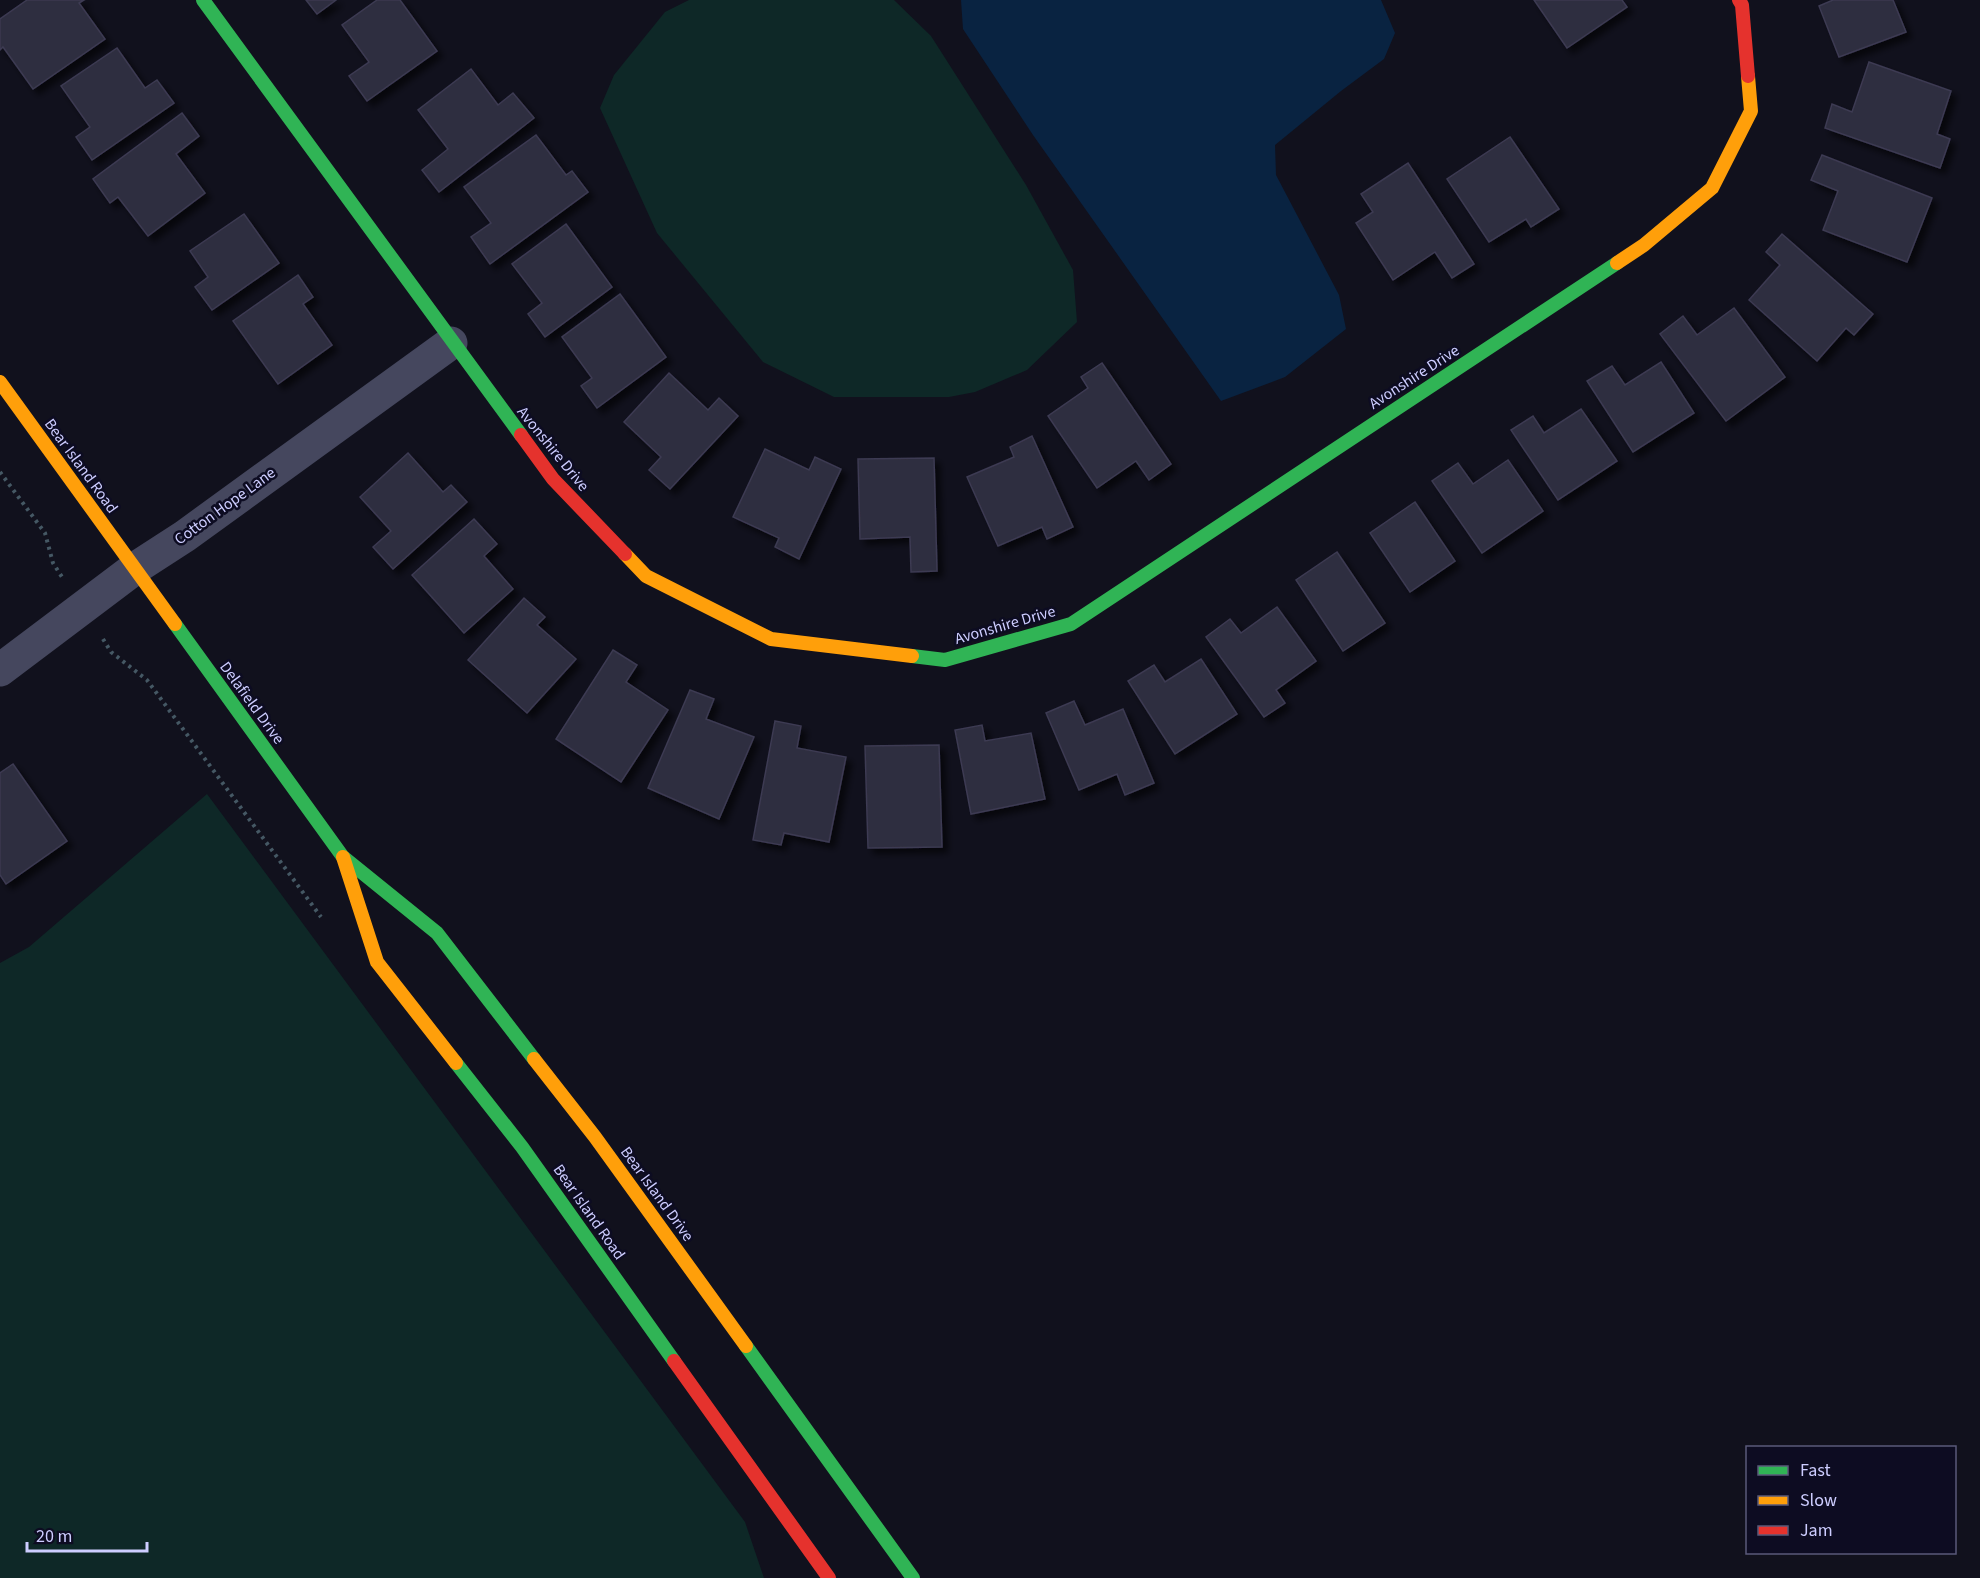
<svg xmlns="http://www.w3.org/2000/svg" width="1980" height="1578" font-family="'Source Sans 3',sans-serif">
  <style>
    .green { fill: #0e2827 }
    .water { fill: #092341 }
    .building { fill: #2f2e3f; stroke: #3c3a52; stroke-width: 1.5; filter: url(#shadow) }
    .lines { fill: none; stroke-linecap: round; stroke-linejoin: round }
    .path { stroke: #455864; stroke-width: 4; stroke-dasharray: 3 4.5; stroke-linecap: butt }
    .street { stroke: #45475e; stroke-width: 33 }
    .fast { stroke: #30b455; stroke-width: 14 }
    .slow { stroke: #ff9f0a; stroke-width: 14 }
    .jam { stroke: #e5322d; stroke-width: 14 }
    .labels { text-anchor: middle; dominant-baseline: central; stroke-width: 5; stroke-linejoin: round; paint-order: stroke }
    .street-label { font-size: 16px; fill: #cdcdff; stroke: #0d0c22 }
  </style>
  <defs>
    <filter id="shadow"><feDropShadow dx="5.5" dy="5.5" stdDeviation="3" flood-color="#0009"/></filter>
  </defs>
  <rect width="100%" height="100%" fill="#11111d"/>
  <g class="green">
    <path d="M689 0H894L931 36 1026 185 1073 270 1077 322 1027 370 975 392 949 397H834L763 362 657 233 600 108 614 75 665 12Z"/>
    <path d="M207 794 745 1522 764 1578H0V963L29 947Z"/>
  </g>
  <path class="water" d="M961 0H1381L1395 33 1384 59 1341 91 1275 145 1276 175 1339 295 1346 329 1285 377 1221 401 1033 135 963 29Z"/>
  <g class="building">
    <path d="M27 0H84L79 3 105 39 33 89 3 47 0 50V19Z"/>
    <path d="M306 0H336L317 14Z"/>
    <path d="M377 0H400L437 51 367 101 349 76 369 62 342 25Z"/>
    <path d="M1534 0H1622L1627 7 1567 48Z"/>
    <path d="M1833 0H1893L1906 32 1839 57 1819 6Z"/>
    <path d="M117 48 145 88 157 80 174 103 92 160 76 137 90 127 61 86Z"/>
    <path d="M1869 62 1951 91 1937 134 1950 139 1940 168 1825 128 1832 104 1852 112Z"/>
    <path d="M471 69 498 105 513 93 534 118 439 192 422 170 448 149 418 110Z"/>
    <path d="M182 113 199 136 176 154 205 193 148 236 118 197 110 203 93 179Z"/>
    <path d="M536 135 566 175 572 171 588 192 490 264 471 237 491 223 464 187Z"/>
    <path d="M1510 137 1559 209 1531 227 1526 219 1489 242 1447 179Z"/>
    <path d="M1822 155 1932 198 1907 262 1823 230 1838 191 1811 180Z"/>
    <path d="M1408 163 1474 264 1452 278 1435 252 1393 280 1356 223 1373 212 1361 194Z"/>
    <path d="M244 214 279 263 212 310 195 287 208 277 190 251Z"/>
    <path d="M566 224 612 287 545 337 528 314 542 303 512 264Z"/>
    <path d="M1782 234 1873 314 1854 335 1846 328 1817 361 1749 300 1780 265 1766 252Z"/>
    <path d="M298 275 313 297 303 304 332 345 278 384 233 321Z"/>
    <path d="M620 294 666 357 597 408 581 386 592 378 562 337Z"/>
    <path d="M1734 308 1785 377 1726 421 1660 334 1683 316 1697 335Z"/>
    <path d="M1661 362 1694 413 1633 452 1587 381 1612 366 1625 385Z"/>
    <path d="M1102 363 1171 464 1149 480 1136 461 1097 488 1048 416 1088 388 1081 377Z"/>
    <path d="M669 373 708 410 719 398 738 416 670 489 649 470 661 457 624 422Z"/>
    <path d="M1581 409 1617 461 1558 500 1511 430 1533 416 1544 433Z"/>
    <path d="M1032 436 1073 527 1047 539 1042 527 998 546 967 477 1014 457 1010 447Z"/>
    <path d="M765 449 809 470 815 457 841 469 799 559 775 547 779 538 733 517Z"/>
    <path d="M408 453 443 492 451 485 467 502 393 569 373 547 391 531 360 497Z"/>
    <path d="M934 458 937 571 911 572 910 537 860 539 858 459Z"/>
    <path d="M1508 460 1543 511 1482 553 1432 481 1458 463 1473 484Z"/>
    <path d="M1415 502 1455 561 1410 592 1370 533Z"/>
    <path d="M474 519 497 544 484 556 513 589 464 633 412 575Z"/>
    <path d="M1337 552 1385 623 1343 651 1296 580Z"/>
    <path d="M524 598 545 617 537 625 576 659 527 713 468 660Z"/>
    <path d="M1277 607 1316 661 1276 690 1285 703 1264 717 1206 637 1230 619 1241 633Z"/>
    <path d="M613 650 637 665 626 682 668 710 621 782 556 739Z"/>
    <path d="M1201 659 1237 714 1175 754 1128 681 1154 665 1165 682Z"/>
    <path d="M690 690 714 699 706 719 754 737 719 819 648 788Z"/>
    <path d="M1074 701 1085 725 1123 709 1154 783 1125 795 1117 774 1079 790 1046 713Z"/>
    <path d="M775 721 801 726 797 748 846 757 829 842 784 833 781 845 753 840Z"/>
    <path d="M982 725 985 741 1031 733 1045 799 971 814 955 730Z"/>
    <path d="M939 745 942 847 868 848 865 746Z"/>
    <path d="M13 764 67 841 6 884 0 875V773Z"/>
  </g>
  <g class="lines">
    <g class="path">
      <path d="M0 472 45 533 53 563 62 577"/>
      <path d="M103 639 111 652 147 680 321 917"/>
    </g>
    <path class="street" d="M0 670 134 569 185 536 451 343"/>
    <g class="fast">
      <path d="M203 0 521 435"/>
      <path d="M175 624 343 857 437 933 534 1059"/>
      <path d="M912 656 945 660 1071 624 1617 263"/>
      <path d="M456 1063 522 1147 674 1361"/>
      <path d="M746 1346 913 1578"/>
    </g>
    <g class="slow">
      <path d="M1617 263 1644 245 1712 188 1751 111 1748 76"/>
      <path d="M0 382 175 624"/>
      <path d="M625 554 646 576 771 639 912 656"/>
      <path d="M343 857 377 962 456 1063"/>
      <path d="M534 1059 595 1137 746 1346"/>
    </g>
    <g class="jam">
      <path d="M1739 0 1742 5 1748 76"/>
      <path d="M521 435 553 479 625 554"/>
      <path d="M674 1361 829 1578"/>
    </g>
  </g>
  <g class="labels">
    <g class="street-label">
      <text transform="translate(1414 377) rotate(-33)">Avonshire Drive</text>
      <text transform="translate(553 449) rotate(51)">Avonshire Drive</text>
      <text transform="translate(81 466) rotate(54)">Bear Island Road</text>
      <text transform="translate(225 506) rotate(-36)">Cotton Hope Lane</text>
      <text transform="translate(1005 625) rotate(-16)">Avonshire Drive</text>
      <text transform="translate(252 703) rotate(54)">Delafield Drive</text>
      <text transform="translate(657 1194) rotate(54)">Bear Island Drive</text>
      <text transform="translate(589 1212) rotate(55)">Bear Island Road</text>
    </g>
  </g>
  <rect x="1746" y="1446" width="210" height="108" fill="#0d0c22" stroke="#5a597a" stroke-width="1.5"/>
  <rect x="1758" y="1466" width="30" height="9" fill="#30b455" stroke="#5a597a" stroke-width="1.5"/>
  <text x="1800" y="1476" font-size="18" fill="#cdcdff">Fast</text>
  <rect x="1758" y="1496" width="30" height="9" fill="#ff9f0a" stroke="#5a597a" stroke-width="1.5"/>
  <text x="1800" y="1506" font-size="18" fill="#cdcdff">Slow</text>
  <rect x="1758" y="1526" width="30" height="9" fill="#e5322d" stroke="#5a597a" stroke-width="1.5"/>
  <text x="1800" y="1536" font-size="18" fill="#cdcdff">Jam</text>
  <path d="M27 1542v9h120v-9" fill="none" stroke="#cdcdff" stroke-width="3"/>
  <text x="36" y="1542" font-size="18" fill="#cdcdff" stroke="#0d0c22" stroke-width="4.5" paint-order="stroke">20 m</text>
</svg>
